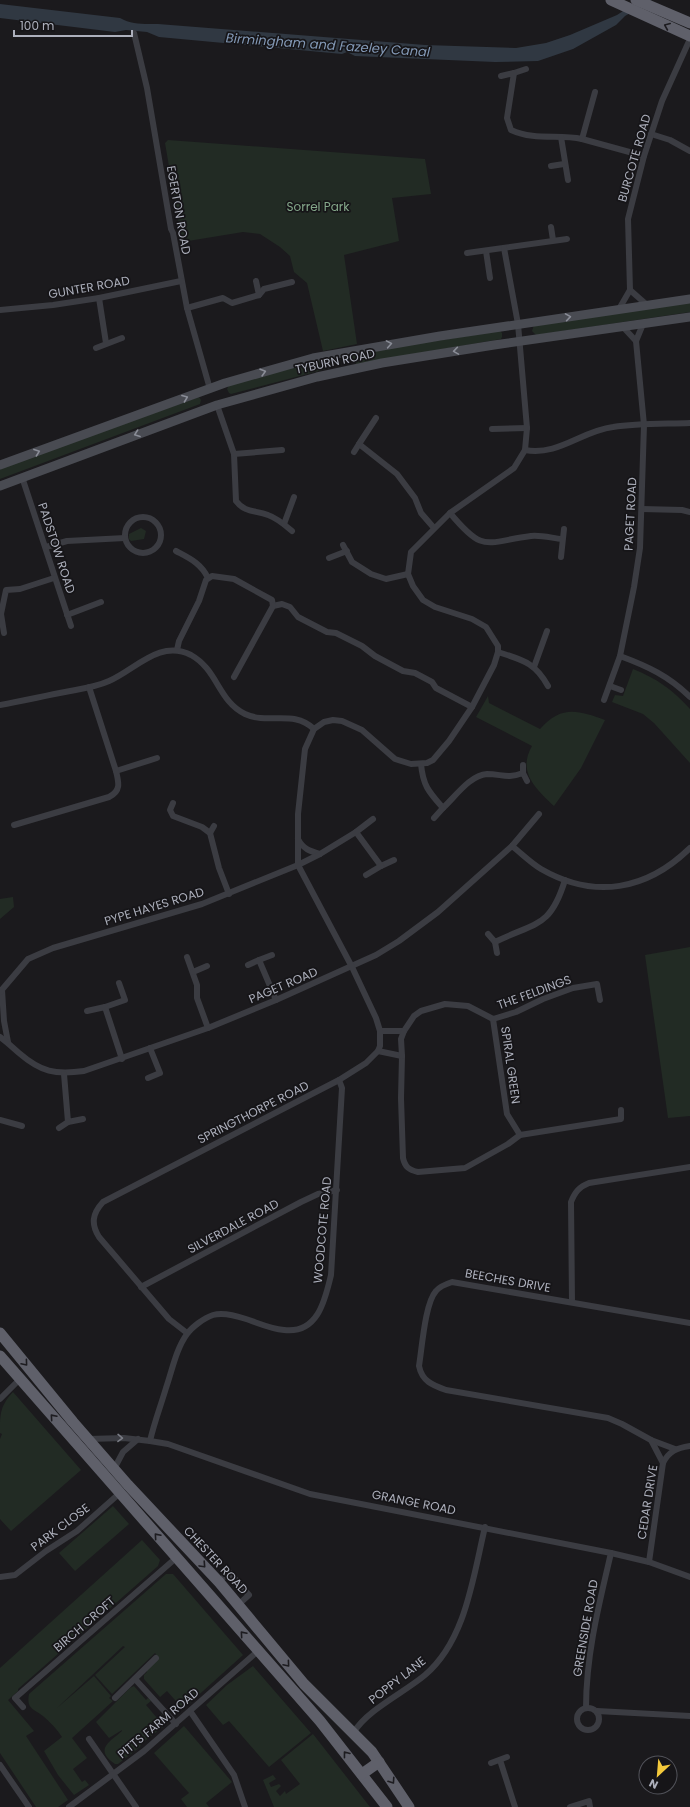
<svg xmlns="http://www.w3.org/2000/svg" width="690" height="1807" font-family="Poppins,sans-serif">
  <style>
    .green { fill: #222b24 }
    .water { fill: #303842 }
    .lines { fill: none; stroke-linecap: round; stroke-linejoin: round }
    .minor { stroke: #3b3c42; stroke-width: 6 }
    .secondary { stroke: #494b52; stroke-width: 9 }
    .trunk { stroke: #5f606a; stroke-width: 11 }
    .oneway { stroke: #1d1c20 }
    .oneway2 { stroke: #8a8d97 }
    .oneway3 { stroke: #7a7c85 }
    .labels { text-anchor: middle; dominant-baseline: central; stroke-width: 3.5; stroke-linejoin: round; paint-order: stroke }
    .street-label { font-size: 12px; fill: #adb0bc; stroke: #161518 }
    .park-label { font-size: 12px; fill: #84a78a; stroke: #161518 }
    .water-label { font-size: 13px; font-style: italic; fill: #849ab7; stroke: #161518 }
  </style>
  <rect width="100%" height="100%" fill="#1b1a1d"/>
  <g class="green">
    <path d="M168 140 425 159 431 194 392 198 399 241 344 255 357 344 323 351 307 283 294 272 290 256 280 247 260 234 243 232 182 242 165 143Z"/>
    <path d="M690 302V312L536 335 532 331 534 325Z"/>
    <path d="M500 331 502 333V337L501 339 356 364 353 359 343 357 344 355Z"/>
    <path d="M331 358 334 367 231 394 229 393 227 389 229 385 241 381Z"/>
    <path d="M199 397 201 400 200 404 0 479V468Z"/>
    <path d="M141 528 146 531 144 539 131 541 129 539V534Z"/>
    <path d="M633 669C656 678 673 690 690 709V763L654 723 643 714 612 702 615 695 623 696Z"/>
    <path d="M488 696 489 703 540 729C561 705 578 710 605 720L581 768 554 806C536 789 517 772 532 746L476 717Z"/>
    <path d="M13 897 14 907 0 919V899Z"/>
    <path d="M690 947V1116L668 1118 645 955Z"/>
    <path d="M13 1392 81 1470 11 1531 0 1519V1439L2 1434 0 1433C0 1414 0 1406 13 1392Z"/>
    <path d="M113 1506 129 1524 75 1571 59 1553Z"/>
    <path d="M142 1540 160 1560 158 1566 18 1689V1691L8 1700 34 1731 26 1736 68 1800 58 1807H36L0 1753V1668Z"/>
    <path d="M166 1574H173L243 1655 183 1709 167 1691 160 1697 144 1679V1675L147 1672 146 1670 159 1658 155 1653 112 1694 95 1675 125 1647 123 1646 57 1708 94 1676 111 1696 109 1698 113 1701 72 1738 87 1758 73 1769 82 1782 85 1780 89 1785 74 1795 58 1775 44 1751 62 1737C57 1729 50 1722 43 1716 34 1709 26 1709 29 1694Z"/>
    <path d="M253 1666 311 1733 269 1767 229 1721 223 1725 206 1705 227 1685Z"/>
    <path d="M134 1686 146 1700 148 1698 151 1701 146 1705 157 1718 162 1714 163 1727 141 1744 140 1747 118 1764H115C93 1749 111 1741 122 1731V1730L109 1738 96 1722 130 1688Z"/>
    <path d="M184 1726 232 1782 206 1803 209 1807H187L181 1799 189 1793 154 1753Z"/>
    <path d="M313 1734 370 1807H274L263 1780 273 1775 276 1779 269 1783 271 1787 279 1784 281 1786 276 1791 280 1796 285 1791 286 1794 300 1784 281 1760Z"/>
  </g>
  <path class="water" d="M640 0H652L625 16 616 25 573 49 538 61 495 62 355 56 347 52 342 54 159 37 147 32 126 30 115 32 0 18V4L120 18C132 25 144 24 158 24L425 45 516 48 546 43 570 35 617 15Z"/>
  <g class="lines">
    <g class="minor">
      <path d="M134 33 147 88 171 229 173 233 187 308 210 389"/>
      <path d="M514 73 526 69"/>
      <path d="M501 76 514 73 507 118 511 130C535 141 558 134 582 139L644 156"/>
      <path d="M651 134 670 140 690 151"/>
      <path d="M561 137 568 180"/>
      <path d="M582 139 595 92"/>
      <path d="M551 166 564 164"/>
      <path d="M551 227 553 240"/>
      <path d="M486 251 490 278"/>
      <path d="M467 253 567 239"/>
      <path d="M630 290 647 305"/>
      <path d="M259 295 264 289 292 282"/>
      <path d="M99 298 106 343"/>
      <path d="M187 308 223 298 232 303 259 295 256 281"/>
      <path d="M619 309 630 290 628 219 644 156 662 101 690 39"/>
      <path d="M0 310 53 305 99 298 181 281"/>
      <path d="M623 327 636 341"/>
      <path d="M96 348 122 338"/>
      <path d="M217 405 234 454 236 501C245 513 255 510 268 515 277 518 285 525 292 531"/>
      <path d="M376 418 359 444 397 474 415 498 421 513 434 528"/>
      <path d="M492 429 527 428"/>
      <path d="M525 450C559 456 581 431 613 427 638 423 665 424 690 423"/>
      <path d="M354 452 359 444"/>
      <path d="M234 454 282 450"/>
      <path d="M22 477 71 626"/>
      <path d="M642 509 682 510 690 512"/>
      <path d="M450 513C484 554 485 542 531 536 541 535 552 538 562 539"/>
      <circle cx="143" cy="535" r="18"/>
      <path d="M284 524 294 497"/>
      <path d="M343 545 352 562 371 574 386 579 408 574"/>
      <path d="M46 547 67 541 125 538"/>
      <path d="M176 551C189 558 201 563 208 578"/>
      <path d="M561 557 564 529"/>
      <path d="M329 558 347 551"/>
      <path d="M273 606 282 604 290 607 298 617 327 632 336 633 362 646 375 656 403 671 415 673 432 682 436 688 472 707"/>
      <path d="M67 615 101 602"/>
      <path d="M4 633 1 614 6 590 20 589 54 578"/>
      <path d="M177 650 179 641 199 601 206 580 212 576 234 579 272 600 273 606"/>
      <path d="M498 652C522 660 535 662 548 686"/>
      <path d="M620 656C647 666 669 676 690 697"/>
      <path d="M534 667 547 631"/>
      <path d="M234 677 273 606"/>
      <path d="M610 686 621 690"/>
      <path d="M604 700 620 656 634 587 640 548 644 425 636 341 643 324"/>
      <path d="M0 705C22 701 44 696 65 692 80 689 96 687 109 681 136 669 160 639 191 655 218 670 218 701 245 714 269 725 293 709 314 729"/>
      <path d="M421 764C423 786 429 792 443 808 455 797 470 775 487 774 502 774 507 779 523 773L527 781"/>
      <path d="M523 765V773"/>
      <path d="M116 771 157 758"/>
      <path d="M173 803 170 810 173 816 202 827 210 833 219 868 229 894"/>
      <path d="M434 818 443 808"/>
      <path d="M14 825 109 797C121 791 119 783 116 771L89 687"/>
      <path d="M356 832 381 866 394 860"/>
      <path d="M210 833 214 826"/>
      <path d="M298 839C303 849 310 851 320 854"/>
      <path d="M512 846C522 854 531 863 541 869 595 900 647 890 690 848"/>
      <path d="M366 875 381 866"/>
      <path d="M488 934 495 942C535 922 550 929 565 880"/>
      <path d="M495 942 497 953"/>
      <path d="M187 957 197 985V998L208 1028"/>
      <path d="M259 960 272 955"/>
      <path d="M248 965 259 960 276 1000"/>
      <path d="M193 972 207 966"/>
      <path d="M2 990 4 1021 8 1042"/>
      <path d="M0 992 28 959 53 948 202 904 298 865 320 854 356 832 373 819"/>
      <path d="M105 1007 125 1000 119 983"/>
      <path d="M87 1011 105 1007 122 1059"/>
      <path d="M493 1019 507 1114 520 1135"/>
      <path d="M380 1031H404L414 1016 421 1011 445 1004 468 1006 493 1019 516 1012 543 999 573 988 597 984 600 1000"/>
      <path d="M0 1037C7 1042 12 1047 19 1053 41 1072 55 1075 84 1071L208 1028 276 1000 376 955 399 941 438 912 512 846 539 814"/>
      <path d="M378 1051 402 1056 401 1098 403 1158C405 1167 409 1170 418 1172L465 1168 508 1144 520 1135 621 1119V1110"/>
      <path d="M402 1056 401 1039 404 1031"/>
      <path d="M64 1074 68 1122 83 1119"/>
      <path d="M148 1078 160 1073 150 1048"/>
      <path d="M0 1120 22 1126"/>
      <path d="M59 1128 68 1122"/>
      <path d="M141 1287 301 1202 318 1194 337 1190"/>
      <path d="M572 1302 571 1202C575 1192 579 1187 589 1183L690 1167"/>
      <path d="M187 1333 169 1319 99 1237C91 1224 92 1214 103 1202L339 1080 366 1063 378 1051 380 1046V1031L376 1018 352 967 298 865V814L305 749 314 729 324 722 333 720 342 721 362 730 395 759 411 764 427 763 433 760 449 741 472 707 494 665 498 652V646L486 627 472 619 435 607 423 600 413 586 408 574 411 552 450 513 514 468 525 450 527 428 518 324 504 248"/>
      <path d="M0 1399 20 1379"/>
      <path d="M88 1439 124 1438 150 1441 168 1444 310 1494 611 1553 649 1562 690 1577"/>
      <path d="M651 1440 675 1449"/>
      <path d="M150 1441C154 1423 161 1405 166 1388 172 1371 176 1349 187 1334 192 1327 204 1318 213 1315 223 1312 237 1316 246 1319 258 1323 271 1329 284 1330 318 1334 325 1300 331 1275L342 1088 339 1080"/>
      <path d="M663 1463 651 1440 622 1424 608 1418 446 1390C432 1385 422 1381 419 1366 422 1348 425 1303 436 1291 440 1286 446 1284 452 1282L690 1323"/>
      <path d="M114 1469 123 1452 138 1439"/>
      <path d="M649 1562 663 1463C669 1451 677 1448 690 1446"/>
      <path d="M0 1577 15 1575 46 1551 77 1531 121 1492"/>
      <path d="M219 1582 229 1572 249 1595 239 1604"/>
      <path d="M135 1679 176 1724"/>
      <path d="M115 1698 156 1658"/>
      <path d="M23 1707 15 1698 176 1558"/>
      <circle cx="588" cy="1719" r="11"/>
      <path d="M586 1708C586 1655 599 1604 611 1553"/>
      <path d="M190 1711 234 1775 245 1807"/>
      <path d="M597 1711 690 1716"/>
      <path d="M354 1732C367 1710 405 1692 425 1675 466 1640 473 1577 485 1527"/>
      <path d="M89 1739 136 1807"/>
      <path d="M500 1760 515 1807"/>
      <path d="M491 1763 507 1757"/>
      <path d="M0 1765 29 1807"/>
      <path d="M69 1807 144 1751 258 1651"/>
      <path d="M570 1807 589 1801 590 1807"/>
    </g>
    <g class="secondary">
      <path d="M0 465 225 383 313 358 440 336 690 299"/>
      <path d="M0 486 217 405 317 377 382 363 494 345 690 317"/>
    </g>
    <g class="trunk">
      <path d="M611 0 690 36"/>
      <path d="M636 0 690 23"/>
      <path d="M0 1333 73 1422 128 1485 219 1582 304 1684 372 1752 409 1807"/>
      <path d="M0 1356 320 1721 387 1807"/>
      <path d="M362 1774 379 1762"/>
    </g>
  </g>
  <defs><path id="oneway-chevron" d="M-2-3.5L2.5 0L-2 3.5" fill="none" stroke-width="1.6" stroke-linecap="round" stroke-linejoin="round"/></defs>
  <g class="oneway">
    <use href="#oneway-chevron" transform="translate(667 26) rotate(-157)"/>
    <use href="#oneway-chevron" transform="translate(25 1363) rotate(50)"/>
    <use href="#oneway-chevron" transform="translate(53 1417) rotate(-131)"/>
    <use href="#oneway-chevron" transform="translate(157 1536) rotate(-131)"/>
    <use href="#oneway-chevron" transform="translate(203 1565) rotate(47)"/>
    <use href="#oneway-chevron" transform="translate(243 1634) rotate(-131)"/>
    <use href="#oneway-chevron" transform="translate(287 1664) rotate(50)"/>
    <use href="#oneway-chevron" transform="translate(346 1754) rotate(-128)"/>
    <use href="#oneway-chevron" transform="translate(392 1781) rotate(56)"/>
  </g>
  <g class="oneway2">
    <use href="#oneway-chevron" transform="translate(568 317) rotate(-9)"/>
    <use href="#oneway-chevron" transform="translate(389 344) rotate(-10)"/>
    <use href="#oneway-chevron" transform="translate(456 351) rotate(171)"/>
    <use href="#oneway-chevron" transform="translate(263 372) rotate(-16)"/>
    <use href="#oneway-chevron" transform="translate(185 398) rotate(-21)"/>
    <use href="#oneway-chevron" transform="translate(137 434) rotate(160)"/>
    <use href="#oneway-chevron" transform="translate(37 452) rotate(-20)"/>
  </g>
  <use class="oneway3" href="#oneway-chevron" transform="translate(120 1438) rotate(1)"/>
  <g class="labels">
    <g class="street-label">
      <text transform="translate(634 158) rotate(-74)">BURCOTE ROAD</text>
      <text transform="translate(179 210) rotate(80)">EGERTON ROAD</text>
      <text transform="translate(89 287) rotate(-10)">GUNTER ROAD</text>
      <text transform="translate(335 361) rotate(-12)">TYBURN ROAD</text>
      <text transform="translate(630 514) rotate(-87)">PAGET ROAD</text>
      <text transform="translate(57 548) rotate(72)">PADSTOW ROAD</text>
      <text transform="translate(154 906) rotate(-17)">PYPE HAYES ROAD</text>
      <text transform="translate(283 985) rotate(-23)">PAGET ROAD</text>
      <text transform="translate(534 992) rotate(-20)">THE FELDINGS</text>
      <text transform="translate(511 1065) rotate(82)">SPIRAL GREEN</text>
      <text transform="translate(253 1112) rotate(-27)">SPRINGTHORPE ROAD</text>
      <text transform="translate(233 1226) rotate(-28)">SILVERDALE ROAD</text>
      <text transform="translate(322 1230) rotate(-85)">WOODCOTE ROAD</text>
      <text transform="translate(508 1280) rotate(10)">BEECHES DRIVE</text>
      <text transform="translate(414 1502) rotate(11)">GRANGE ROAD</text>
      <text transform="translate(647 1502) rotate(-81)">CEDAR DRIVE</text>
      <text transform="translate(60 1527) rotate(-37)">PARK CLOSE</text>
      <text transform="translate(216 1560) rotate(47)">CHESTER ROAD</text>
      <text transform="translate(84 1624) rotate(-41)">BIRCH CROFT</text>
      <text transform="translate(585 1628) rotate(-80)">GREENSIDE ROAD</text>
      <text transform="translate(397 1680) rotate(-38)">POPPY LANE</text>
      <text transform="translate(158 1723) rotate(-40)">PITTS FARM ROAD</text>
    </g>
    <g class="park-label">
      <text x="318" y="206">Sorrel Park</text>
    </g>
    <g class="water-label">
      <text transform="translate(328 45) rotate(4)">Birmingham and Fazeley Canal</text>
    </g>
  </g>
  <g transform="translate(658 1775) rotate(206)"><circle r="19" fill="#161518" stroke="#52535a"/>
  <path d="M0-3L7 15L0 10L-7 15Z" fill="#f4c93b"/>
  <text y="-6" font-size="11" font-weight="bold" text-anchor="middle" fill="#adb0bc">N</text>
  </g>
  <path d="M14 30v6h118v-6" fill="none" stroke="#adb0bc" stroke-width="2"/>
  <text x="20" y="30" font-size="12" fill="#adb0bc" stroke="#161518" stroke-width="3" paint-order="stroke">100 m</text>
</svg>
